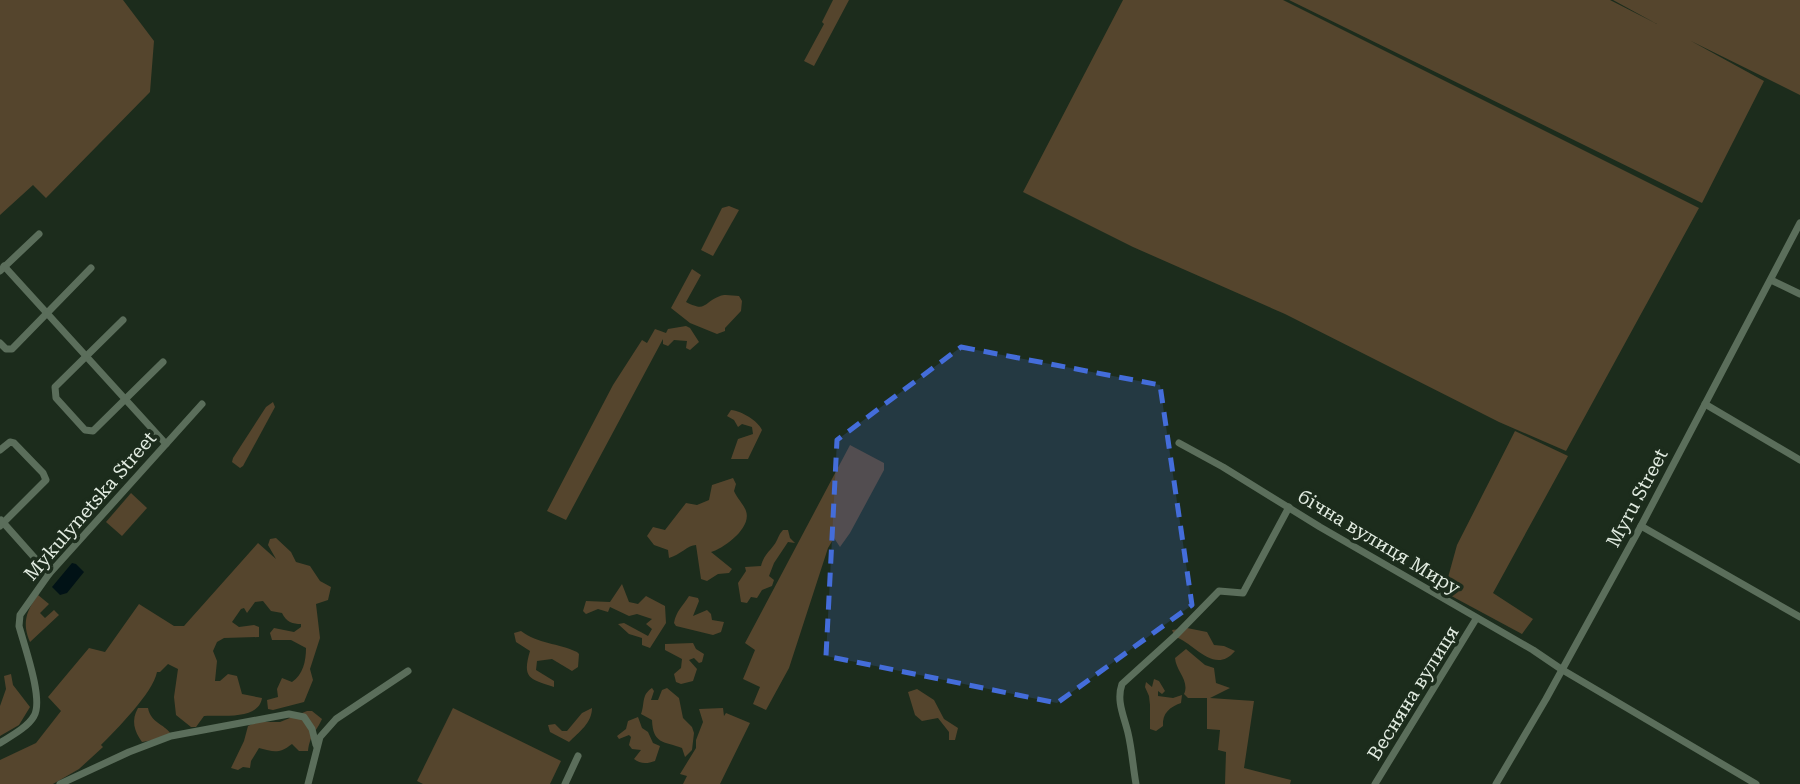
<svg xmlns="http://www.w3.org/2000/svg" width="1800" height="784" font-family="'Roboto Serif',serif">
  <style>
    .green { fill: #55452d }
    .water { fill: #011216 }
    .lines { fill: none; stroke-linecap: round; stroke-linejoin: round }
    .minor { stroke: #5b6e5b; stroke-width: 7 }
    .marked { fill: #446dda; fill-opacity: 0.2; stroke: #446dda; stroke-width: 5; stroke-dasharray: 14 9; stroke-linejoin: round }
    .labels { text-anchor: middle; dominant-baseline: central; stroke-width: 7; stroke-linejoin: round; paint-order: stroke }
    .street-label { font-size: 19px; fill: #e1ebe0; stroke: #1c2c1c }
  </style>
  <rect width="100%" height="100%" fill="#1c2c1c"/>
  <g class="green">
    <path d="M0 0H123L154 41 150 92 46 198 33 185 0 215Z"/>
    <path d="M833 0H849L814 66 804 61 824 24 822 22Z"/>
    <path d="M1123 0H1283L1699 208 1566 451 1499 422 1285 314 1133 247 1023 192Z"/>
    <path d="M1289 0H1610L1657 24 1613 0H1800V95L1691 41 1764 81 1702 203Z"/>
    <path d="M729 206 739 210 713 256 701 250 722 208Z"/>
    <path d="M692 269 701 275 686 302C707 313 703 302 720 296 725 294 733 296 739 296L742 301 741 311 725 328V331L717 334 690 323 671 308Z"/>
    <path d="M686 326 690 328 699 342 690 350 686 348 687 341 674 340 668 346 663 344V339L566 520 547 511 613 385 642 340 647 343 655 329 666 333 668 329Z"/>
    <path d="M273 402 275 407 243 466 240 468 232 462 233 458 266 407Z"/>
    <path d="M731 410C742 411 758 421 762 430L748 459H731L738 439 753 434 752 427 742 424 738 427 734 420 727 416Z"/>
    <path d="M1515 431 1568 456 1493 593 1533 619 1522 634 1444 592 1457 545Z"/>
    <path d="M850 445 884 463V470L850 533 840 547 834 538 828 548 789 668 766 710 753 704 760 687 743 679 755 650 745 643Z"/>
    <path d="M733 478 736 484 734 491C737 498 744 505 746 511 752 528 724 548 711 552L732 569 729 573 718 574 707 581 701 579 696 545C688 545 680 555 669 558L668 550 654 545 647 536 653 527 665 530 686 503 697 505 709 500 712 485Z"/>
    <path d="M131 493 147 508 122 536 106 522Z"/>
    <path d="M783 530H788L790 538 795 543 788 542 774 563 769 576 774 580 772 586 762 590 757 598 751 597 747 603 741 602 738 583 746 571 745 567 761 566C764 555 768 553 774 545 778 540 778 535 783 530Z"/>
    <path d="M276 538 291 552 296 562 310 566 320 581 331 587 328 600 316 604 320 638 310 669 313 680 304 702 273 710 268 709 267 700 278 697 277 689 282 678 292 682C303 675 306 661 306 648L291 640H272L270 633 274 628 294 632 301 627V624C293 624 286 622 282 613L271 611 263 601 255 602 247 613 244 608 241 609 232 622 239 627 254 625 259 627V637L224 638 217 642 213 651 217 661 215 681H220L228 674 237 676 242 694 262 698C259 720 222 715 204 716L196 727H191L176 715 174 697 178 669 168 664 160 672H157C153 693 116 730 101 745L103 747 79 769 53 784H0V760L36 743 61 711 48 697 89 648 105 652 139 604 174 626H184L258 543 276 559 268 545 270 539Z"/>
    <path d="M622 584 629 602 638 604 646 596 665 606 666 623 650 648 642 645V638L629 634 618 624 624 623 648 636 652 629 646 624 652 619 637 614 629 616 610 607 608 612 598 609 586 614 583 611 586 601 610 602Z"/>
    <path d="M38 595 49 604 40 613 45 618 54 610 59 615 30 642C22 623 26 611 38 595Z"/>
    <path d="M689 596 698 598 699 601 693 616 707 610 711 614 712 620 724 622 721 632 713 635 676 626 674 623C676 611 683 606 689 596Z"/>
    <path d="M1187 628 1207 632 1214 645 1224 646 1235 651C1214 676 1194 642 1175 637L1172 630Z"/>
    <path d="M521 631C538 644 558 643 577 652L579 654 578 667 572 671 552 659 537 661 536 670 554 681V687C529 679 522 678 530 651L516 642 514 633Z"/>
    <path d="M693 643 696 649 704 654 702 662 699 663 694 658 689 660 697 669 693 681 681 684 676 682 674 674 681 668 682 659 665 650V644Z"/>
    <path d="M1186 649 1205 665 1214 668 1216 683 1230 688 1210 698 1254 701 1244 768 1291 780 1290 784H1225L1226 752 1218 750 1220 730 1207 729V698H1188L1184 694C1190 681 1176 671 1175 658Z"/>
    <path d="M11 674 13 685 30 707 19 725 0 736V706L6 689 4 676Z"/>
    <path d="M1154 679 1159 681 1165 691 1162 694 1158 691V696L1173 698 1182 695 1181 703C1170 707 1162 713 1163 726L1156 731 1150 729V705L1149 696 1145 687 1146 682 1152 687Z"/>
    <path d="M652 688 654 691 651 700H658L662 690 667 688 679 698 683 718 692 727 694 733 692 750 685 757 682 748C663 741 653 744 652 720L641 714C645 704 641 695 652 688Z"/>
    <path d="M917 689 934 700 944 719 958 728 955 740H949V732L938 718 922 721 915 715 908 692Z"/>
    <path d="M138 708H148C151 723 163 723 171 734L159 739 142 742C134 731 131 720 138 708Z"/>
    <path d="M453 708 561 761 550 784H423L417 781Z"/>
    <path d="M592 708C592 723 579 732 569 742L550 732 548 725 555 724 562 731H567L582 713Z"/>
    <path d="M723 708 724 716 726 713 750 723 720 784H683L687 776 680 774 696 748V740L703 722 699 709Z"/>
    <path d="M307 711H312L322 719C316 732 310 735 308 751H299L292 744C279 754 274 752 259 748L251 761 250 768 243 767 238 770 231 768 244 741 248 726 256 722H280Z"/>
    <path d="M638 717 642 728 648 732 653 743 660 746 655 761C647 764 640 764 634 759L641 750 632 749 629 745 631 737 629 735 619 739 617 736 626 729 628 721Z"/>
  </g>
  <path class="water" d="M72 563 76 564 84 572 67 593 60 595 52 587Z"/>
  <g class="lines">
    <g class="minor">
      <path d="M4 266 166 444"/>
      <path d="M0 271 39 234"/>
      <path d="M1771 280 1800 294"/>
      <path d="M123 320 55 387 56 398 85 430 93 431 163 362"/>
      <path d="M0 343 6 349H12L91 268"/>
      <path d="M1705 404 1800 460"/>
      <path d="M1179 443 1223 467 1320 527 1533 650 1561 669 1756 784"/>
      <path d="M0 450 10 442 14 443 43 473 46 480 0 526"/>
      <path d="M1 520 49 574"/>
      <path d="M1641 526 1800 617"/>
      <path d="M0 743C11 736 28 727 34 716 44 700 24 645 19 626L20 615 49 574 202 404"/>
      <path d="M60 784 129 752 171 736 289 714 304 717 312 729 316 745"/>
      <path d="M308 784 320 737 336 719 408 671"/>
      <path d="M565 784 578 756"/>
      <path d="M1136 784C1133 767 1132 750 1128 733 1124 716 1116 701 1122 684L1176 635 1219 591 1243 593 1289 507"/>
      <path d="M1375 784 1476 619"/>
      <path d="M1496 784 1546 699 1641 526 1800 223"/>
    </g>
  </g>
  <path class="marked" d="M961 347 1160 385 1192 605 1057 703 826 656 837 440Z"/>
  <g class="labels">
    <g class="street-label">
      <text transform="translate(1637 498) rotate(-62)">Myru Street</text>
      <text transform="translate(90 506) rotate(-49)">Mykulynetska Street</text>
      <text transform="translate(1379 542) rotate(31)">бічна вулиця Миру</text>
      <text transform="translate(1413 693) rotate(-58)">Весняна вулиця</text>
    </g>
  </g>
</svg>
